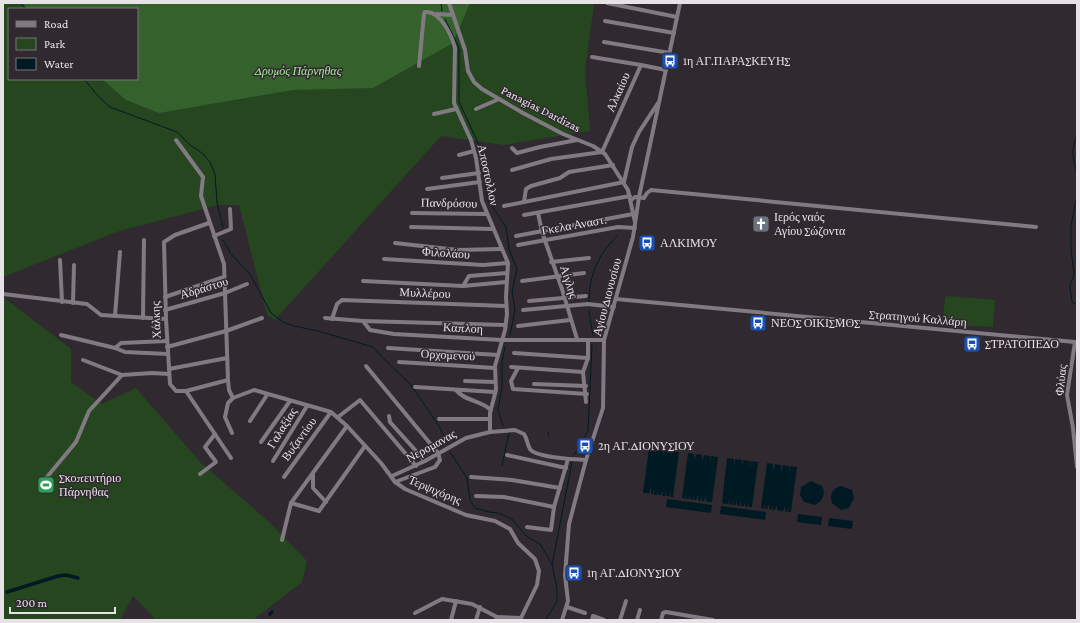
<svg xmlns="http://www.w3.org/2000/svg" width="1080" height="623" font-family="'Crimson Pro',serif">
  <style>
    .green { fill: #25461f; fill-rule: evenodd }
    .forest { fill: #35622c }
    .water { fill: #001a23 }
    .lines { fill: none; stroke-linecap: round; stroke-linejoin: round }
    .stream { stroke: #001a23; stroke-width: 1 }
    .canal { stroke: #001a23; stroke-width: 3.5 }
    .minor { stroke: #827a82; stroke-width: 4 }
    .labels { text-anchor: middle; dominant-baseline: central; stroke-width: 3; stroke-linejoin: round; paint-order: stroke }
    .poi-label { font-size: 12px; fill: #e7e2e6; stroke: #302a30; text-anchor: start }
    .park-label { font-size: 12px; font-style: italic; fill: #a7e99a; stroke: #302a30 }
    .street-label { font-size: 12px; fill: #e7e2e6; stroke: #302a30 }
  </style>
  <rect width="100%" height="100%" fill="#302a30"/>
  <g class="green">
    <path d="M3 3H594L585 71 590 131 504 145 441 136 275 320 267 315 239 205H218L119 231 3 277ZM9 9H137V79H9Z"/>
    <path d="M945 296 995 300 993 327 943 324Z"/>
    <path d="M3 297 71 349V382L102 404 136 388 201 463 268 521 307 561 302 582 253 620 155 619 133 596 120 620H3Z"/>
  </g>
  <path class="forest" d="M21 3H470L453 43 373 88 293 90 159 113 126 100 102 79H137V9H27Z"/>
  <g class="water">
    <path d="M649 448H655V455L656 449 663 450V456L664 450 671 451V457L672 451 679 452 673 497H670L671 491 669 496H666V490L665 496H662L663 490 661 495H658V489L657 495H654V489L653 494H651V488L649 494 646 493 647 488 646 493H643Z"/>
    <path d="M688 453 694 454V460L696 454 702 455V461L704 455 710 456V462L711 456 718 457 712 502H709L710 496 709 502 706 501V496L704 501H702V495L701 501 698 500V495L696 500H694V494L693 500 690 499V494L689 499H686V493L685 499 682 498Z"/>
    <path d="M727 458 734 459V466L735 459 742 460V467L743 460 750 461V468L751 461 758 462 752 507H749V501L748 507 745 506V501L744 506H741V500L740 506 737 505V500L736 505H733L734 499 732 505 729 504 730 499 728 504H725L726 498 725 504 722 503Z"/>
    <path d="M767 463 773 464V471L775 464 781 465V472L783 465 789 466V473L790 466 797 467 791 512H788L789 507 787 512 785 511V506L783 511H780L781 506 780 511 777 510V505L775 510H773V505L772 510 769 509V504L767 509H765V503L764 509 761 508Z"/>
    <path d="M811 481 822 486C826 494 823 501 815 505L804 502 800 495 801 487Z"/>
    <path d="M841 486 852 490 854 498 849 508 841 510 832 503C829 495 832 488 841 486Z"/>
    <path d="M667 499 712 505 711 513 666 507Z"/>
    <path d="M721 506 766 512 765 520 720 514Z"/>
    <path d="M798 514 822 517 821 525 797 522Z"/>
    <path d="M829 518 853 521 852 529 828 526Z"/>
  </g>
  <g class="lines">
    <g class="stream">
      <path d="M21 3 26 9"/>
      <path d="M441 3 442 11"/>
      <path d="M445 19 459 48V102L479 145 488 200 506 227 509 249 517 269 512 291 515 310 510 335"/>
      <path d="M84 79 98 96 110 107 177 132 190 145 202 153 210 162 215 174 217 203 223 227"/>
      <path d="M1077 135C1071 149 1072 158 1077 172"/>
      <path d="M1077 195 1071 226V249L1074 275 1070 285 1072 302 1077 305"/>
      <path d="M223 240 231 254 250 274 271 313 283 322 294 326 318 331 373 347 384 359 411 385 439 426 447 442"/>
      <path d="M589 302C589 275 598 255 617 236"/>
      <path d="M589 311 593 336"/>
      <path d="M503 426 498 410 502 387V362L505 347"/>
      <path d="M548 432 549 436"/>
      <path d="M450 452 467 478 470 500 475 508 489 512 498 513 512 519 526 536 540 544 552 564"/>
      <path d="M574 455 588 431 592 344"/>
      <path d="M502 466 509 433"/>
      <path d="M545 620 557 602V588L552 565 572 462"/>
    </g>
    <g class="canal">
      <path d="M7 592 58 576 66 575 78 578"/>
      <path d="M270 614 272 612"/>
    </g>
    <g class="minor">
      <path d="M449 3 465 50 468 71 474 82 482 89 523 113 563 134 593 146 605 154 628 190 635 222"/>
      <path d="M607 3 677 17"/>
      <path d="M436 14 453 15"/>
      <path d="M605 21 674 33"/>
      <path d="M604 42 670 53"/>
      <path d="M592 57 641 65"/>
      <path d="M419 66 424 14 425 12C440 10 452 36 455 48L454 103 471 140 476 158 482 201 508 263 506 297 507 314 505 330 495 366 496 390 490 413V432"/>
      <path d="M476 109 499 99"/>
      <path d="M434 114 456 109"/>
      <path d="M176 140 203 177 201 196 224 264 228 380 229 390 233 398"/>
      <path d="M512 148 517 153 540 147 577 140"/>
      <path d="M459 155 474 151"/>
      <path d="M512 170 551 159 602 152 641 65 666 70"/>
      <path d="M442 178 479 173"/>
      <path d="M427 189 480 182"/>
      <path d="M631 200 635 197 644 198 647 193 651 190 1036 227"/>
      <path d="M524 202 526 189 531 186 560 178 569 172 613 165"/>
      <path d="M504 206 624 182 632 147 639 132 658 103"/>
      <path d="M412 213 486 214"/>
      <path d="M538 213 542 232 562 289 577 339"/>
      <path d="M524 215 630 196"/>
      <path d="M209 223 175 235 164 242 166 319 170 384 176 391H186L228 380"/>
      <path d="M411 227 492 229"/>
      <path d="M214 236 231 229 230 209"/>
      <path d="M516 236 633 214"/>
      <path d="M395 243 458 250 501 249"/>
      <path d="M518 245 618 227 635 228"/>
      <path d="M384 259 483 265 508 263"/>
      <path d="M60 260 62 302"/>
      <path d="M551 262 589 258"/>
      <path d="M363 281 463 286 506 282"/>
      <path d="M522 281 584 273"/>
      <path d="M463 286 469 276 507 273"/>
      <path d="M3 294 87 304 101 315 166 319"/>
      <path d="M165 297 224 277"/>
      <path d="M616 299 1075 342 1067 395 1073 428 1077 467"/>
      <path d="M529 301 586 296"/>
      <path d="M73 303 74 265"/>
      <path d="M165 310 225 293 247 284"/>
      <path d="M523 310 588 304 614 307"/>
      <path d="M115 316 120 252"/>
      <path d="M143 318 144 240"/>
      <path d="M325 318 363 321 370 330 394 334 502 340H604"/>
      <path d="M332 319 337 304 342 300 506 306"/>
      <path d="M363 321 505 325"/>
      <path d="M518 326 570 320"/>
      <path d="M61 335 115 348 125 352 168 354"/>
      <path d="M167 347 226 331 262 318"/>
      <path d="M115 348 121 343 167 341"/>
      <path d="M388 348 498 355"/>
      <path d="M514 353 588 358V340"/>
      <path d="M83 360 122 375 152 373 169 374"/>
      <path d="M399 362 495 368"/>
      <path d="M366 366 438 453 440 460 435 467 395 482"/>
      <path d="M511 367 583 372"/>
      <path d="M518 368 511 381 513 389 587 394"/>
      <path d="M169 369 227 358"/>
      <path d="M465 381 495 382"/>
      <path d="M534 384 586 386"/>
      <path d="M415 387 495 392"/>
      <path d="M456 390C464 401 481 400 491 410"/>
      <path d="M186 391 231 458"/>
      <path d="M586 402 583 372 588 358"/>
      <path d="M389 416 390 422 425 461"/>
      <path d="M338 417 360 400 416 466"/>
      <path d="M439 419H489"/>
      <path d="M250 421 267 395"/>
      <path d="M232 433 225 417 228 403 233 398 254 390 331 412 347 426 381 463 395 482 405 489 466 515 495 521 510 529 518 543 535 559 539 571 537 585 520 620"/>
      <path d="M261 442 290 401"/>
      <path d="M507 455 566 468"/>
      <path d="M273 461 307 406"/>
      <path d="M200 474 216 462 205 447 215 434"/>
      <path d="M313 474V488L326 502"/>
      <path d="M392 476 425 461 466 438 490 432 515 430 524 434C527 438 527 444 530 449 536 458 574 459 586 460"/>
      <path d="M284 477 331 412"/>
      <path d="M471 477 512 480 560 488"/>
      <path d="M42 483 76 442 89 411 122 375"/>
      <path d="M476 496 504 497 554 507"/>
      <path d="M291 503 319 511 365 446"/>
      <path d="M527 527 551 530 554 507 568 459"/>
      <path d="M282 540 291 503 347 426"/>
      <path d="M567 607 585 613"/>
      <path d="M415 613 442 599 472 604 497 617 496 620"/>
      <path d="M497 617 521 618"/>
      <path d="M451 620 456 601"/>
      <path d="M476 620 480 607"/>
      <path d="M562 620 568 601 565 575 569 524 586 460 603 408 604 340 633 237 639 197 680 3"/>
      <path d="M592 620 593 616 604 620"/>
      <path d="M620 620 626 601"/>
      <path d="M637 620 640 610"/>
      <path d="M661 620 663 613 666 612 713 620"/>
    </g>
  </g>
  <defs>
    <g id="bus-square" transform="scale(0.9)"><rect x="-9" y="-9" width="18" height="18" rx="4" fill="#1a4fb4" stroke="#302a30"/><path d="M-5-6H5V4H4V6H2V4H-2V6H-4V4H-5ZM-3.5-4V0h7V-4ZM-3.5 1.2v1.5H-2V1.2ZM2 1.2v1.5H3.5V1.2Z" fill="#fff"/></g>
    <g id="church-square" transform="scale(0.9)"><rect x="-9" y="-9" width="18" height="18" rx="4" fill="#6b7280" stroke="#302a30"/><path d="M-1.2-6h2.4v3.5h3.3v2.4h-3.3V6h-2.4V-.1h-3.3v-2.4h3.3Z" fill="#fff"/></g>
    <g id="stadium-square" transform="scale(0.9)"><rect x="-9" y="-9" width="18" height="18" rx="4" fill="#2e9e5b" stroke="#302a30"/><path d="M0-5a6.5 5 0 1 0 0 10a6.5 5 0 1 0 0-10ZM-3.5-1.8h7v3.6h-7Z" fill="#fff"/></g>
  </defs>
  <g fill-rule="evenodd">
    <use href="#bus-square" x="670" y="61"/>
    <use href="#church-square" x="761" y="224"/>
    <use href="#bus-square" x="647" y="243"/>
    <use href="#bus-square" x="758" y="323"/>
    <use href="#bus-square" x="972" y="344"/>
    <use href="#bus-square" x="585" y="446"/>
    <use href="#stadium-square" x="46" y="485"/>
    <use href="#bus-square" x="574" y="573"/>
  </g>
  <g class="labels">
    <g class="poi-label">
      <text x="683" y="61">1η ΑΓ.ΠΑΡΑΣΚΕΥΗΣ</text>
      <text x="774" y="217">Ιερός ναός<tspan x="774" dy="14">Αγίου Σώζοντα</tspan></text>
      <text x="660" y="243">ΑΛΚΙΜΟΥ</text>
      <text x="771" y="323">ΝΕΟΣ ΟΙΚΙΣΜΟΣ</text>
      <text x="985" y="344">ΣΤΡΑΤΟΠΕΔΟ</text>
      <text x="598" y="446">2η ΑΓ.ΔΙΟΝΥΣΙΟΥ</text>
      <text x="59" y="478">Σκοπευτήριο<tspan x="59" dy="14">Πάρνηθας</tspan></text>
      <text x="587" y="573">1η ΑΓ.ΔΙΟΝΥΣΙΟΥ</text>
    </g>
    <g class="park-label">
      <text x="298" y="71">Δρυμός Πάρνηθας</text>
    </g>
    <g class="street-label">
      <text transform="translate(618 92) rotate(-66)">Αλκαίου</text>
      <text transform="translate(541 109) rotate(27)">Panagias Dardizas</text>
      <text transform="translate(488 175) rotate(78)">Αποστολλον</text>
      <text transform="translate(449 203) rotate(1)">Πανδρόσου</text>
      <text transform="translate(574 225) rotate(-10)">Γκελα Αναστ.</text>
      <text transform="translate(446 253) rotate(4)">Φιλολάου</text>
      <text transform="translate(569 282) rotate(72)">Αίγλης</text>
      <text transform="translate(204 288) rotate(-17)">Αδράστου</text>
      <text transform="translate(425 293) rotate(2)">Μυλλέρου</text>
      <text transform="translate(607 297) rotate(-75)">Αγίου Διονυσίου</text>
      <text transform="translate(918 318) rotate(5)">Στρατηγού Καλλάρη</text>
      <text transform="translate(156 320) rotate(-92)">Χάλκης</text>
      <text transform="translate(463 328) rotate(3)">Καπλοη</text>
      <text transform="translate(448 355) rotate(3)">Ορχομενού</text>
      <text transform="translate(1061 380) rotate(-84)">Φλύας</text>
      <text transform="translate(282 428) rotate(-58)">Γαλαξίας</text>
      <text transform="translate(299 439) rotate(-54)">Βυζαντίου</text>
      <text transform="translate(431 446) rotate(-29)">Νερομανας</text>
      <text transform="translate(435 490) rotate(23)">Τερψιχόρης</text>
    </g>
  </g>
  <rect width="1080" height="623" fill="none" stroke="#e7e2e6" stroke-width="8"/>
  <rect x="8" y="8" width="130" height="72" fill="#302a30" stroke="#797479"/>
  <rect x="16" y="21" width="20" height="6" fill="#827a82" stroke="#797479"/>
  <text x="44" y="28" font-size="12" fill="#e7e2e6">Road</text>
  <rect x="16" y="38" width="20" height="12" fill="#25461f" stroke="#797479"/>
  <text x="44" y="48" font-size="12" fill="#e7e2e6">Park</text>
  <rect x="16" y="58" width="20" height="12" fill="#001a23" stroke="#797479"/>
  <text x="44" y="68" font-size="12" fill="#e7e2e6">Water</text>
  <path d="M10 607v6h105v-6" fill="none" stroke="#e7e2e6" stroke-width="2"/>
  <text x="16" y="607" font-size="12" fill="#e7e2e6" stroke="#302a30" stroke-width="3" paint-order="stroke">200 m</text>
</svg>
